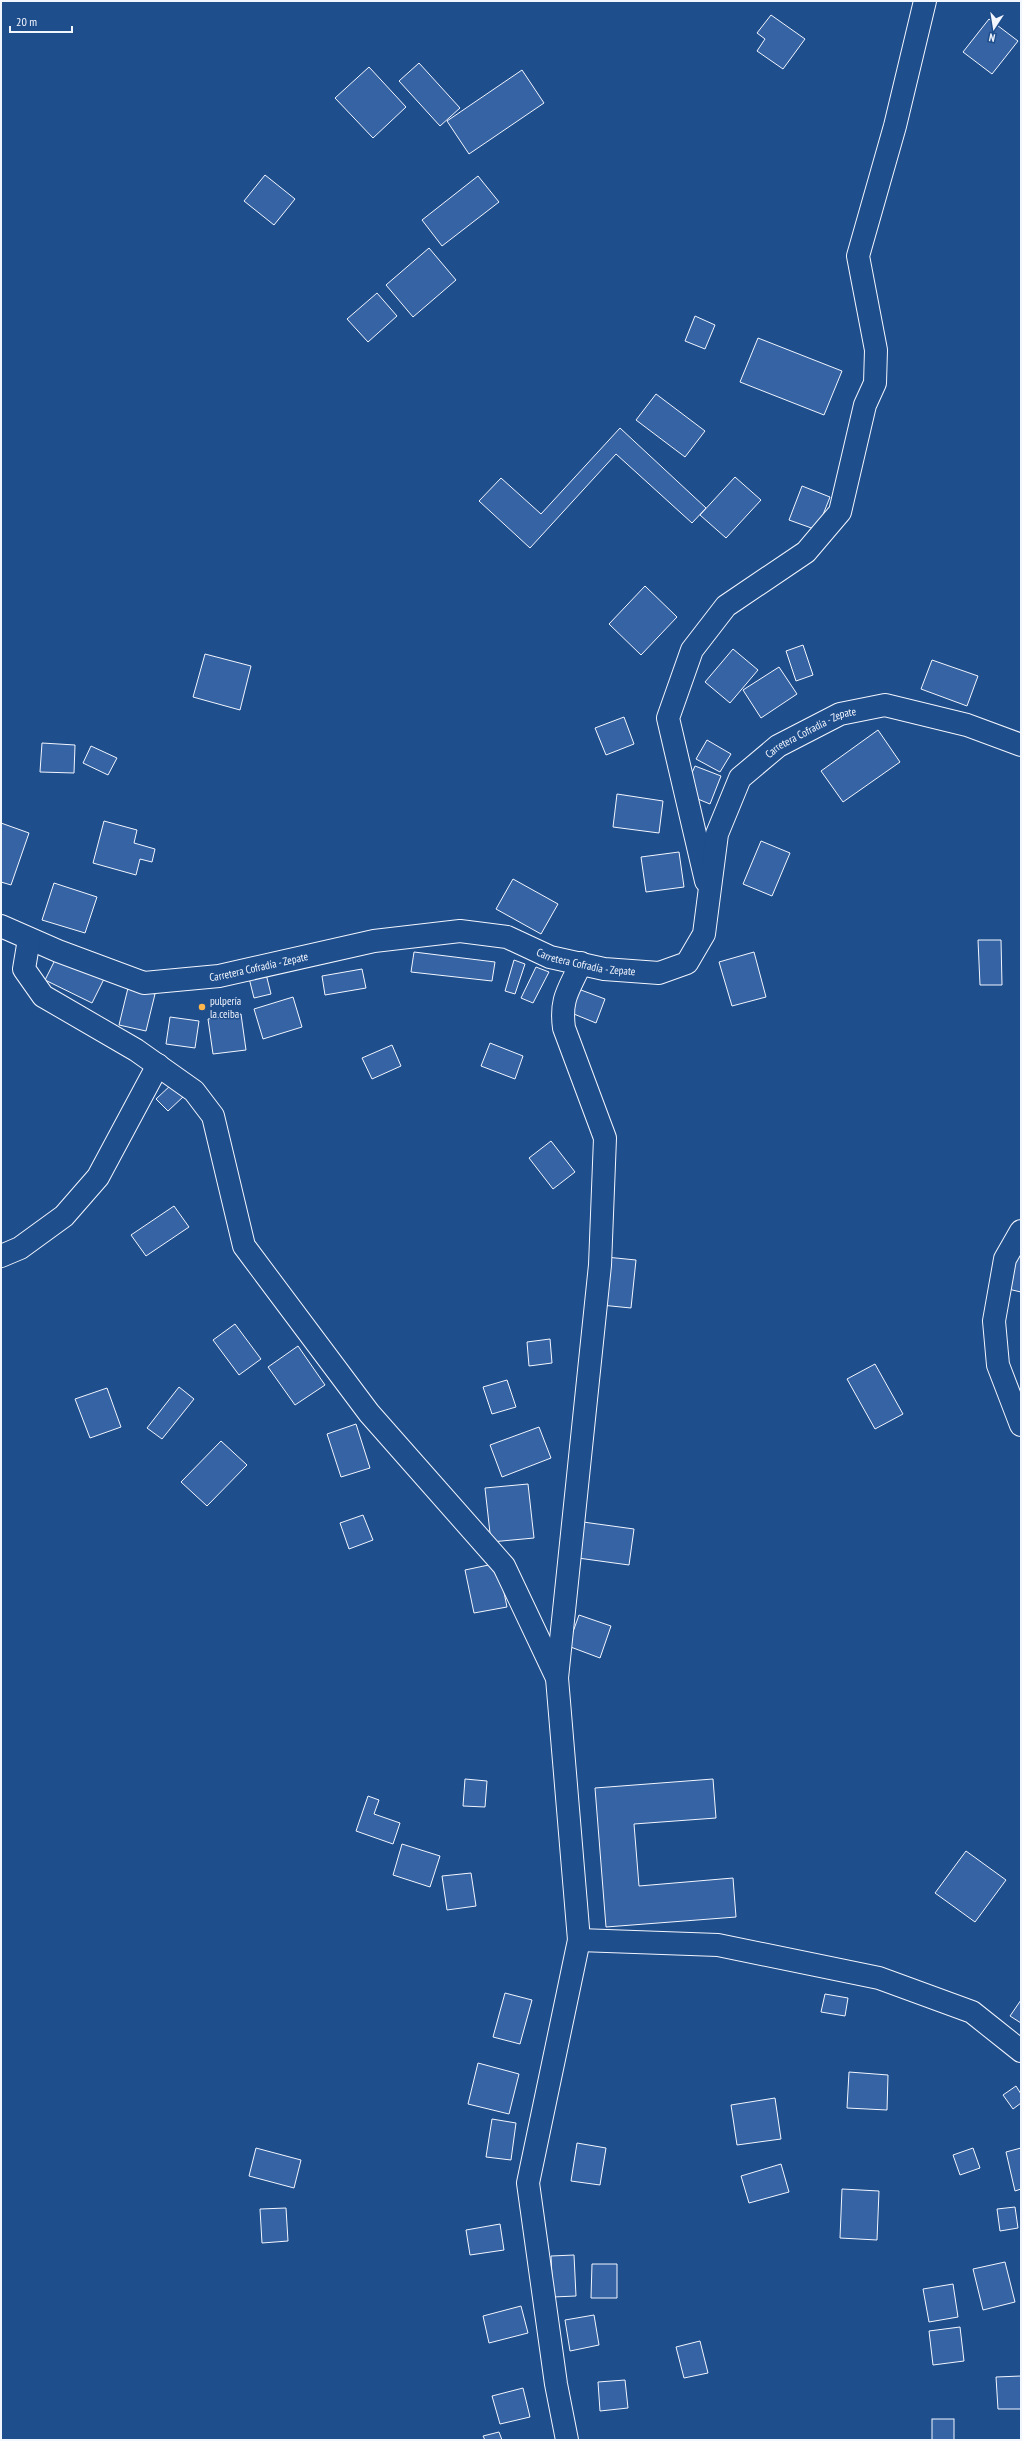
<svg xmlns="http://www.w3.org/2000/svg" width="1022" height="2441" font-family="'PT Sans Narrow',sans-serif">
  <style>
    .building { fill: #3563a3; stroke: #f2f6ff }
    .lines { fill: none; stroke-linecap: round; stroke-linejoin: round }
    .minor-casing { stroke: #f2f6ff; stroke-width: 24 }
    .minor { stroke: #1f4e8c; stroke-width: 22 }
    .poi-dot { fill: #ffb74d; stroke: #1f4e8c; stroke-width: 1.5 }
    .labels { text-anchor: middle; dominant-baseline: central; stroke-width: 3; stroke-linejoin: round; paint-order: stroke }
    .street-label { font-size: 11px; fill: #f2f6ff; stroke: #1f4e8c }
    .poi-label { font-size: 11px; fill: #f2f6ff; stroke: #1f4e8c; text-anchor: start }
  </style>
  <rect width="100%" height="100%" fill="#1f4e8c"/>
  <g class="building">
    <path d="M771 15 805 39 783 69 757 51 765 39 757 33Z"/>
    <path d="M989 19 1018 41 992 74 963 52Z"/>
    <path d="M419 63 460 108 440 126 399 81Z"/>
    <path d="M369 67 406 107 373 138 335 98Z"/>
    <path d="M522 70 544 103 469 154 447 121Z"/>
    <path d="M265 175 295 199 274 225 244 201Z"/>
    <path d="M478 176 499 202 442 246 422 220Z"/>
    <path d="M429 248 456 280 413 317 386 285Z"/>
    <path d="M377 293 397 316 368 342 347 319Z"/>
    <path d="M695 316 715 325 705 349 685 341Z"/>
    <path d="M758 338 842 371 824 415 740 382Z"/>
    <path d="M656 394 705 431 685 457 636 420Z"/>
    <path d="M620 428 706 508 692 523 616 454 530 548 479 501 501 478 541 514Z"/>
    <path d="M735 477 761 500 726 538 700 515Z"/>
    <path d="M802 486 830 497 817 530 789 520Z"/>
    <path d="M645 586 677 617 641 655 609 624Z"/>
    <path d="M803 645 813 675 796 681 786 651Z"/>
    <path d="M733 649 758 670 730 703 705 682Z"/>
    <path d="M205 654 251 666 240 710 193 697Z"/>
    <path d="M932 660 978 676 967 706 921 689Z"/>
    <path d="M779 667 797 694 761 718 743 690Z"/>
    <path d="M624 717 634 744 606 755 595 728Z"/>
    <path d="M878 730 900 762 843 802 821 771Z"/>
    <path d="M707 740 731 754 720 772 696 759Z"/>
    <path d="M42 743 75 745 74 773 40 772Z"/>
    <path d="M91 746 117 758 108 775 83 763Z"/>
    <path d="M695 766 721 776 710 804 683 793Z"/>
    <path d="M617 794 663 801 659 833 613 827Z"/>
    <path d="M104 821 137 830 134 843 155 849 152 862 140 859 136 875 93 863Z"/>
    <path d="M1 823 29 833 11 885 1 882Z"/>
    <path d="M761 841 790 853 772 896 743 884Z"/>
    <path d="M679 852 684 887 646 892 641 857Z"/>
    <path d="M513 879 558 904 541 934 496 909Z"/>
    <path d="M54 883 97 897 85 933 42 920Z"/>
    <path d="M978 940H1001L1002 985H980Z"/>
    <path d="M414 952 495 962 492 981 411 972Z"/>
    <path d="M754 952 766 997 732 1006 719 962Z"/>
    <path d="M58 954 105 977 92 1003 45 980Z"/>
    <path d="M514 960 525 964 515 994 505 991Z"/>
    <path d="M536 967 549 972 533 1003 521 998Z"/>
    <path d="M362 969 366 988 325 995 322 976Z"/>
    <path d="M266 974 271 994 254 998 249 978Z"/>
    <path d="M573 987 605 999 596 1023 564 1010Z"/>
    <path d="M128 988 155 994 146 1031 119 1025Z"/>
    <path d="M293 997 302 1027 263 1039 254 1009Z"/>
    <path d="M241 1014 246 1050 213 1054 208 1019Z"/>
    <path d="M170 1017 199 1021 195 1048 166 1044Z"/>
    <path d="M490 1043 523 1056 515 1079 481 1066Z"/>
    <path d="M392 1045 401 1066 372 1079 362 1058Z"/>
    <path d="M172 1084 184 1096 168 1111 156 1099Z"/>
    <path d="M551 1141 575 1172 553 1189 529 1158Z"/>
    <path d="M174 1206 189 1227 146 1256 131 1235Z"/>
    <path d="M1018 1252 1021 1253V1292L1008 1289Z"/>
    <path d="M606 1257 636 1260 631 1308 601 1305Z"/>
    <path d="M235 1324 261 1359 239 1375 213 1340Z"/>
    <path d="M550 1339 552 1363 529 1366 527 1342Z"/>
    <path d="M298 1346 325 1385 295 1405 268 1367Z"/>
    <path d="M875 1364 903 1414 875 1429 847 1379Z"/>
    <path d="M507 1380 516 1407 492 1414 483 1387Z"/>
    <path d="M179 1387 194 1399 162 1439 147 1428Z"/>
    <path d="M107 1388 121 1427 90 1438 75 1399Z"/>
    <path d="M356 1424 370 1468 341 1477 327 1434Z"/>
    <path d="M539 1427 551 1458 502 1477 490 1445Z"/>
    <path d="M221 1441 247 1465 207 1506 181 1482Z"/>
    <path d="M528 1484 534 1538 491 1542 485 1488Z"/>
    <path d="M363 1515 373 1540 349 1549 340 1523Z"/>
    <path d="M583 1522 634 1529 629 1565 578 1558Z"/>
    <path d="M498 1563 507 1607 474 1613 465 1570Z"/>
    <path d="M579 1615 611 1626 600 1658 568 1646Z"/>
    <path d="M465 1779 487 1781 485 1807 463 1806Z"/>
    <path d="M713 1779 716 1818 634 1824 639 1886 733 1878 736 1917 606 1927 595 1788Z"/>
    <path d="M368 1796 379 1800 374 1814 400 1823 393 1844 356 1831Z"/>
    <path d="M402 1844 440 1856 430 1887 393 1875Z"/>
    <path d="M966 1851 1006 1880 975 1922 935 1893Z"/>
    <path d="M471 1873 476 1906 447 1910 442 1876Z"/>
    <path d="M505 1993 532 2000 520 2044 493 2037Z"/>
    <path d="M825 1994 848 1998 845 2016 821 2012Z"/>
    <path d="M1021 2000V2023L1010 2016Z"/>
    <path d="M478 2063 519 2074 509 2114 468 2104Z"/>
    <path d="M849 2072 888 2075 887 2110 847 2108Z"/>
    <path d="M1016 2086 1021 2094V2103L1013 2109 1003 2095Z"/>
    <path d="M775 2098 781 2139 737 2145 731 2105Z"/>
    <path d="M492 2119 516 2123 511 2160 486 2157Z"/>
    <path d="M577 2143 606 2148 600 2185 571 2181Z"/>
    <path d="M256 2148 301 2160 294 2188 249 2176Z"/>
    <path d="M973 2148 980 2168 960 2175 953 2155Z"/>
    <path d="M1021 2148V2189L1015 2191 1006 2152Z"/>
    <path d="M781 2164 789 2192 749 2203 741 2176Z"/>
    <path d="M842 2189 879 2191 877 2240 840 2238Z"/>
    <path d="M1015 2207 1018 2228 1000 2231 997 2209Z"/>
    <path d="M286 2208 288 2241 262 2243 260 2209Z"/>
    <path d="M500 2224 504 2250 470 2255 466 2230Z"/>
    <path d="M574 2255 576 2296 553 2297 551 2256Z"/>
    <path d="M1005 2262 1015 2302 983 2310 973 2269Z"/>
    <path d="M592 2264H617V2298H591Z"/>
    <path d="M953 2284 958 2317 929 2322 923 2289Z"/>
    <path d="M521 2306 528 2333 489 2343 483 2316Z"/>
    <path d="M594 2315 599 2345 570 2351 565 2320Z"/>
    <path d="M960 2327 964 2361 933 2365 929 2331Z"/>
    <path d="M700 2341 708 2373 684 2378 676 2347Z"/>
    <path d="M1021 2376V2409H998L996 2377Z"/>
    <path d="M625 2380 628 2408 600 2411 598 2382Z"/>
    <path d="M523 2388 530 2417 500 2424 492 2396Z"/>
    <rect x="932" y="2419" width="22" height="21"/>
    <path d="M499 2432 502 2440H485L483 2436Z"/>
  </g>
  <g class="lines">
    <g class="minor-casing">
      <g id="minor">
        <path d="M706 881 668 718 692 650 726 606 806 552 840 512 865 405 875 383 876 350 858 256 895 126 925 1"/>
        <path id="s1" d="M1 926 58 951 144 983 219 976 374 941 460 931 507 937 550 957 604 969 659 973 687 963 704 934 717 834 740 778 778 746 840 714 885 705 967 725 1021 745"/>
        <path d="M29 939 24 969 43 996 136 1050 194 1091 213 1116 244 1246 369 1413 504 1566 557 1678 579 1940 528 2183 556 2384 567 2440"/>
        <path d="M1021 1231 1005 1259 994 1321 998 1365 1021 1425"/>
        <path d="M1 1256 20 1248 64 1216 98 1177 158 1065"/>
        <path d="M557 1678 600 1265 605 1138 564 1028C560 998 569 990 581 963"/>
        <path d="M579 1940 718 1945 879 1978 972 2012 1021 2051"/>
      </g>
    </g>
    <use href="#minor" class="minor"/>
  </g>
  <circle class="poi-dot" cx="202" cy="1007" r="4"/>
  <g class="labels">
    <g class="street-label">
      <text stroke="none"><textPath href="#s1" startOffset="990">Carretera Cofradía - Zepate</textPath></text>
      <text stroke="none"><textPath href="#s1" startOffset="606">Carretera Cofradía - Zepate</textPath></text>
      <text stroke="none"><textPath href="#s1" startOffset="270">Carretera Cofradía - Zepate</textPath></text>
    </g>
    <g class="poi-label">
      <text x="210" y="1001">pulpería<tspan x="210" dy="13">la ceiba</tspan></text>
    </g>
  </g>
  <rect width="1022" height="2441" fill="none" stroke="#f2f6ff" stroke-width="4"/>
  <g transform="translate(994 28) rotate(192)" stroke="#1f4e8c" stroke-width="3" paint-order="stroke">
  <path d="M0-3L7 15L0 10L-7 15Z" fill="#f2f6ff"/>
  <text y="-6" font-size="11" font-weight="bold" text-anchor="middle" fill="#f2f6ff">N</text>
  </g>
  <path d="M10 26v6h62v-6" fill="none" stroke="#f2f6ff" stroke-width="2"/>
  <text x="16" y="26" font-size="12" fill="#f2f6ff" stroke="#1f4e8c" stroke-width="3" paint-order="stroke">20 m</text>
</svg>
